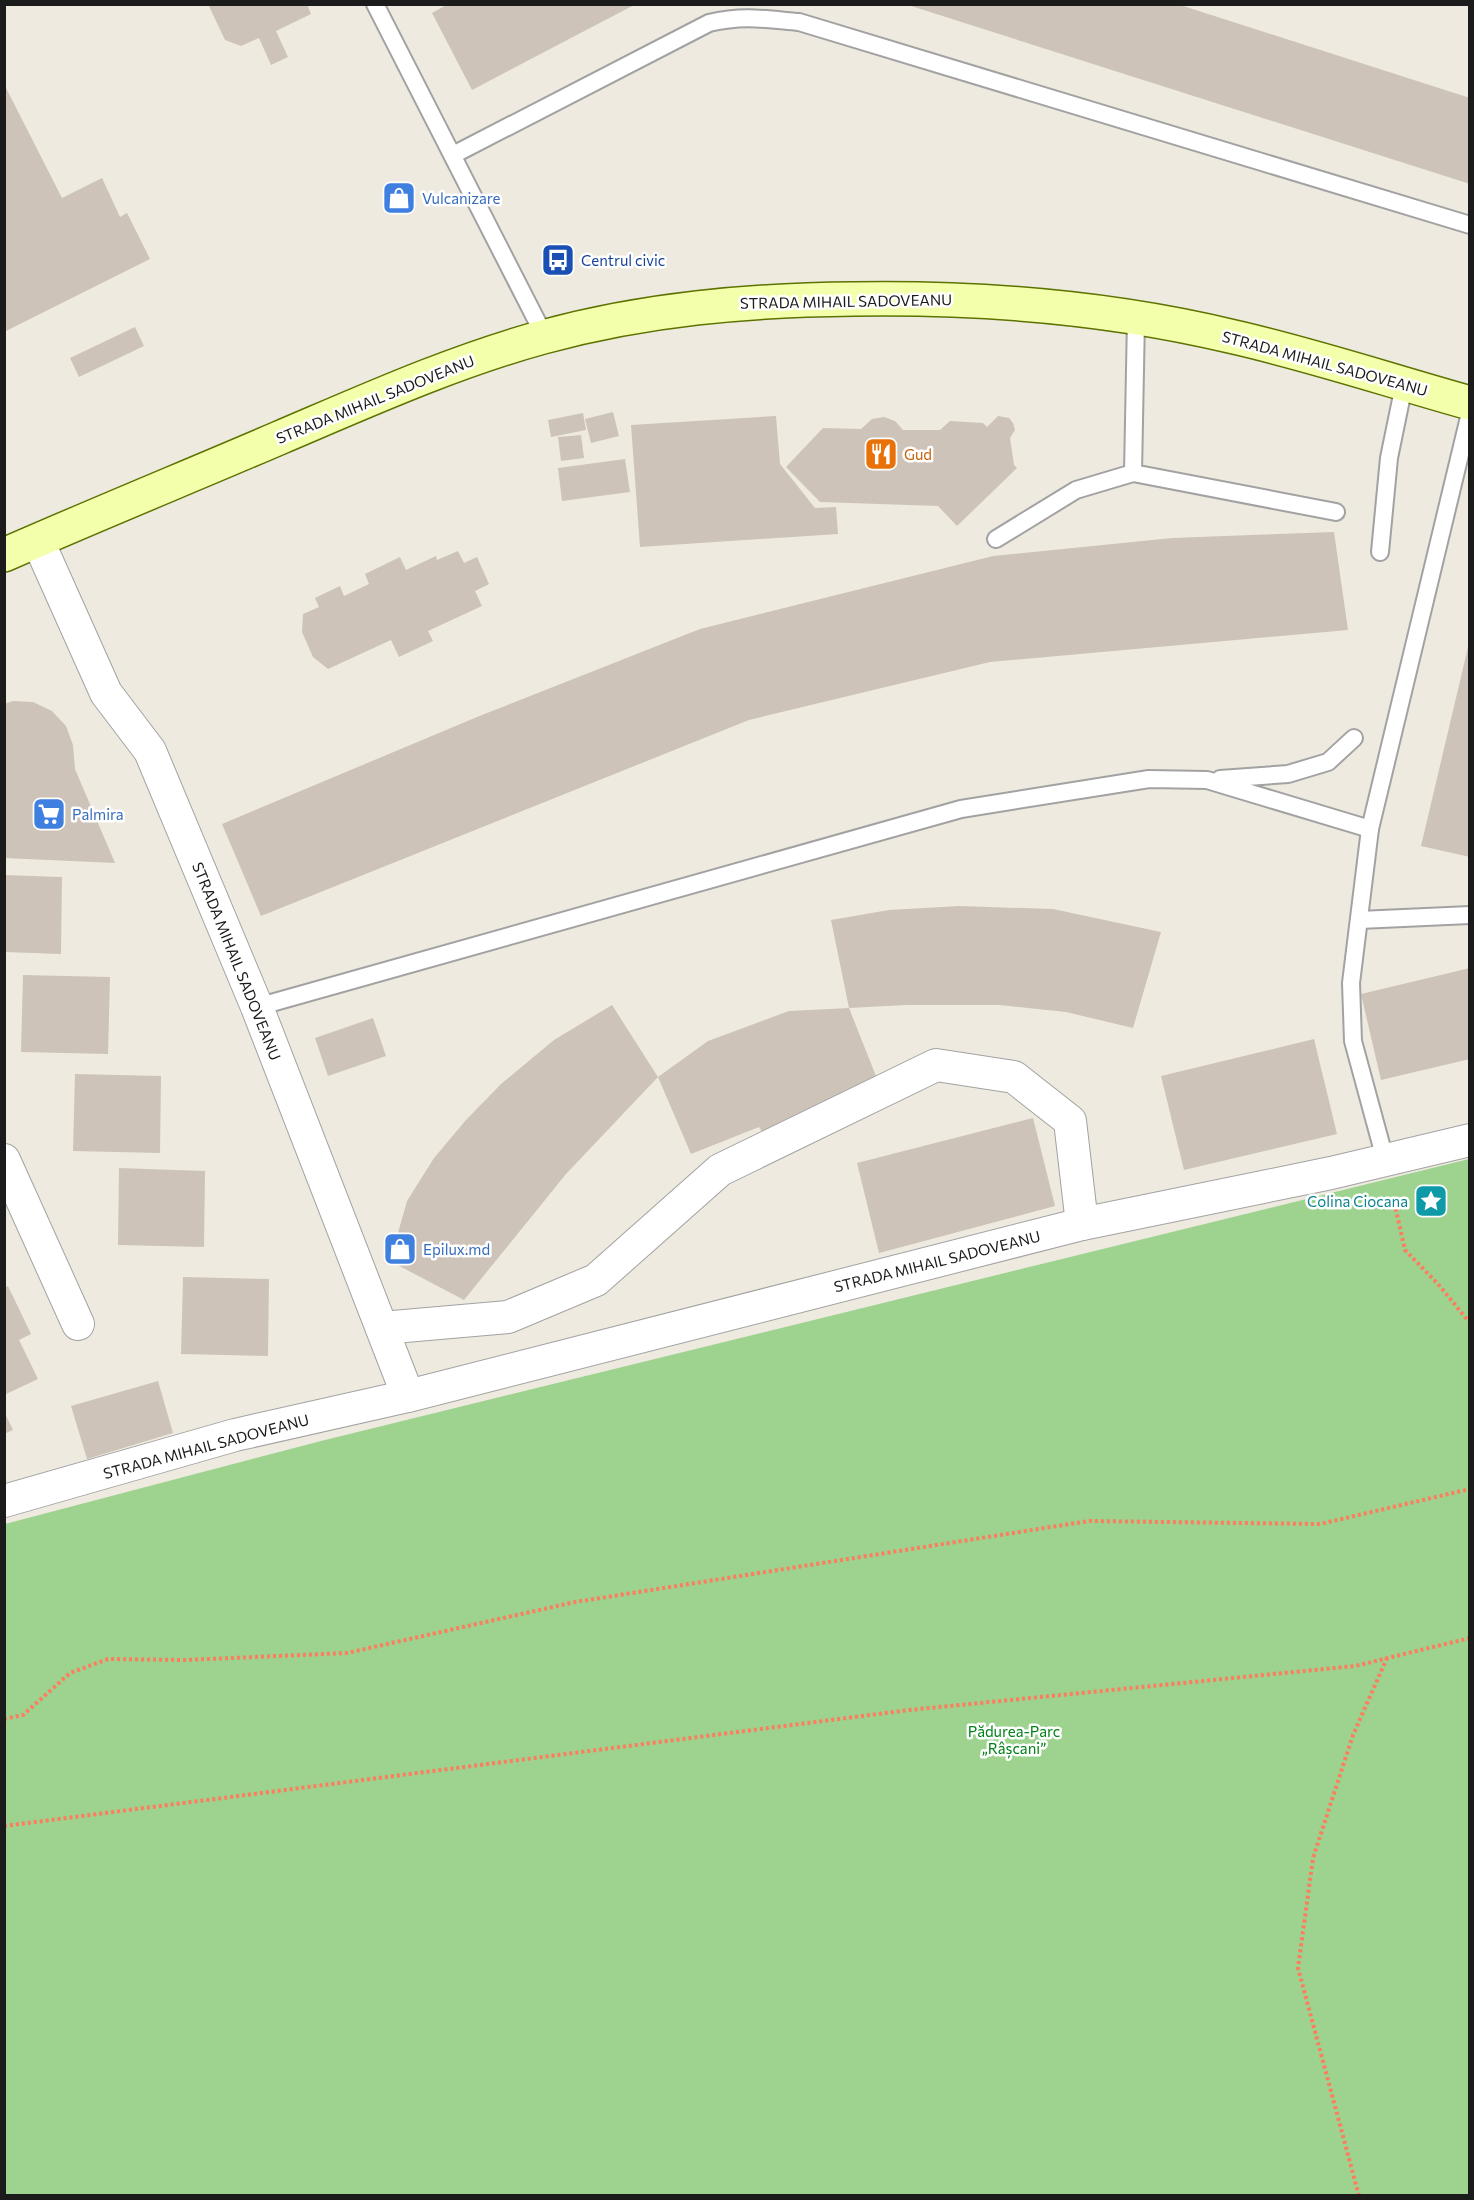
<svg xmlns="http://www.w3.org/2000/svg" width="1474" height="2200" font-family="Commissioner,sans-serif">
  <style>
    .forest { fill: #9dd28f }
    .building { fill: #cec3b8 }
    .lines { fill: none; stroke-linecap: round; stroke-linejoin: round }
    .service-casing { stroke: #a2a2a2; stroke-width: 20 }
    .minor-casing { stroke: #a2a2a2; stroke-width: 34 }
    .secondary-casing { stroke: #5d7300; stroke-width: 36 }
    .path { stroke: #ff7c5e; stroke-width: 4; stroke-dasharray: 3 3; stroke-linecap: butt }
    .service { stroke: #fff; stroke-width: 16 }
    .minor { stroke: #fff; stroke-width: 32 }
    .secondary { stroke: #f4ffab; stroke-width: 33 }
    .labels { text-anchor: middle; dominant-baseline: central; stroke-width: 5; stroke-linejoin: round; paint-order: stroke }
    .shop-label { font-size: 15px; fill: #366cbe; stroke: #fff; text-anchor: start }
    .transit-label { font-size: 15px; fill: #164399; stroke: #fff; text-anchor: start }
    .street-label { font-size: 15px; fill: #1b1b1b; stroke: #fff }
    .food-label { font-size: 15px; fill: #c56008; stroke: #fff; text-anchor: start }
    .culture-label { font-size: 15px; fill: #0d838f; stroke: #fff; text-anchor: end }
    .park-label { font-size: 15px; fill: #018116; stroke: #fff }
  </style>
  <rect width="100%" height="100%" fill="#eeeadf"/>
  <path class="forest" d="M1469 1159V2195H5V1524L321 1441Z"/>
  <g class="building">
    <path d="M208 4H307L311 14 276 31 288 57 271 65 259 38 241 46 225 40Z"/>
    <path d="M448 4H636L472 90 432 13Z"/>
    <path d="M1177 4 1470 98V184L908 5Z"/>
    <path d="M4 84 62 198 102 178 120 217 127 213 150 259 4 332Z"/>
    <path d="M135 327 144 346 79 377 70 358Z"/>
    <path d="M613 412 619 436 591 443 585 419Z"/>
    <path d="M583 413 586 430 551 437 548 420Z"/>
    <path d="M776 416 780 464 815 508 836 507 838 534 640 547 631 425Z"/>
    <path d="M998 416 1009 418 1013 423 1015 430 1010 438 1014 465 1017 468 957 526 938 506 820 502 786 467 823 428 861 429 872 419 884 417 895 421 903 430H940L950 421 983 423 987 427Z"/>
    <path d="M581 435 584 458 561 461 558 437Z"/>
    <path d="M625 459 630 492 562 501 558 468Z"/>
    <path d="M1334 532 1348 630 990 662 749 720 261 916 222 824 477 717 700 629 993 556 1172 538Z"/>
    <path d="M458 551 464 563 477 557 489 584 475 591 482 606 428 631 433 641 399 657 391 640 328 669 313 657 302 632 303 614 319 607 315 598 340 586 344 596 369 584 365 574 400 557 406 570 436 556 437 560Z"/>
    <path d="M1469 643H1470V857L1421 846Z"/>
    <path d="M13 701 33 702 52 711 66 726 73 745 75 769 115 863 4 858V704Z"/>
    <path d="M4 875 62 877 61 954 4 952Z"/>
    <path d="M959 906 1053 909 1161 932 1133 1028 1066 1012 999 1005H906L849 1008 831 920 889 910Z"/>
    <path d="M1470 968V1059L1381 1080 1361 994Z"/>
    <path d="M23 975 110 977 108 1054 21 1052Z"/>
    <path d="M612 1005 658 1077 566 1174 464 1300 390 1261 407 1201 434 1158 466 1120 501 1084 554 1040Z"/>
    <path d="M849 1008 878 1081 822 1102 824 1117 767 1140 759 1127 691 1154 658 1077 708 1041 789 1011Z"/>
    <path d="M373 1018 386 1056 328 1076 315 1038Z"/>
    <path d="M1314 1039 1337 1134 1184 1170 1161 1076Z"/>
    <path d="M75 1074 161 1076 160 1153 73 1151Z"/>
    <path d="M1033 1118 1055 1206 879 1253 857 1163Z"/>
    <path d="M119 1168 205 1171 204 1247 118 1245Z"/>
    <path d="M183 1277 269 1279 268 1356 181 1354Z"/>
    <path d="M8 1286 31 1334 19 1340 38 1379 4 1395V1288Z"/>
    <path d="M158 1381 173 1433 87 1459 71 1406Z"/>
    <path d="M4 1411 13 1430 4 1434Z"/>
  </g>
  <g class="lines">
    <g class="service-casing">
      <g id="service">
        <path d="M375 4 545 337"/>
        <path d="M453 155 709 23C744 15 764 19 799 22L1470 225"/>
        <path d="M1136 318 1133 473 1336 512"/>
        <path d="M996 539 1076 490 1133 473"/>
        <path d="M1380 552 1389 458 1404 385"/>
        <path d="M1220 779 1288 774 1328 762 1354 738"/>
        <path d="M1359 920 1470 915"/>
        <path d="M257 1007 961 809 1149 779 1207 780 1370 829"/>
        <path d="M1385 1159 1353 1041 1351 983 1370 829 1470 413"/>
      </g>
    </g>
    <g class="minor-casing">
      <g id="minor">
        <path d="M38 541 106 693 150 751 257 1007 408 1396"/>
        <path d="M4 1160 78 1324"/>
        <path d="M382 1328 508 1317 596 1280 720 1170 936 1065 1014 1077 1070 1121 1082 1224"/>
        <path d="M4 1501 235 1435 408 1396 1082 1224 1331 1173 1470 1140"/>
      </g>
    </g>
    <g class="secondary-casing">
      <path id="secondary" d="M4 555C95 515 188 477 279 438 366 401 452 362 543 337 645 309 749 300 854 299 982 297 1109 307 1234 337 1313 355 1391 381 1470 403"/>
    </g>
    <g class="path">
      <path d="M1393 1197 1405 1250 1438 1284 1470 1323"/>
      <path d="M4 1719 23 1715 70 1673 108 1659 186 1660 347 1653 575 1602 1089 1521 1320 1524 1470 1489"/>
      <path d="M4 1826 909 1710 1355 1666 1470 1638"/>
      <path d="M1359 2196 1298 1968 1313 1858 1353 1735 1387 1658"/>
    </g>
    <use href="#service" class="service"/>
    <use href="#minor" class="minor"/>
    <use href="#secondary" class="secondary"/>
  </g>
  <defs>
    <g id="shop-square" transform="scale(1.725)"><rect x="-9" y="-9" width="18" height="18" rx="4" fill="#3f7fe0" stroke="#fff"/><path d="M-5-2.5h2.3a2.7 3.5 0 0 1 5.4 0H5L5.5 6h-11ZM-1.5-2.5h3a1.5 2.3 0 0 0-3 0Z" fill="#fff"/></g>
    <g id="bus-square" transform="scale(1.725)"><rect x="-9" y="-9" width="18" height="18" rx="4" fill="#1a4fb4" stroke="#fff"/><path d="M-5-6H5V4H4V6H2V4H-2V6H-4V4H-5ZM-3.5-4V0h7V-4ZM-3.5 1.2v1.5H-2V1.2ZM2 1.2v1.5H3.5V1.2Z" fill="#fff"/></g>
    <g id="restaurant-square" transform="scale(1.725)"><rect x="-9" y="-9" width="18" height="18" rx="4" fill="#e8710a" stroke="#fff"/><path d="M-5-6h1v4h1v-4h1v4h1v-4h1v5L-1.5 .5V6h-2V.5L-5-1ZM5-6V6H3V1.5H1.5Q1.5-4 5-6Z" fill="#fff"/></g>
    <g id="supermarket-square" transform="scale(1.725)"><rect x="-9" y="-9" width="18" height="18" rx="4" fill="#3f7fe0" stroke="#fff"/><path d="M-6-5.5h2.5l.6 2H6L4.5 2H-2.5L-4.4-4H-6ZM-1.5 3.2a1.3 1.3 0 1 0 .1 0ZM3 3.2a1.3 1.3 0 1 0 .1 0Z" fill="#fff"/></g>
    <g id="sight-square" transform="scale(1.725)"><rect x="-9" y="-9" width="18" height="18" rx="4" fill="#0f9aa8" stroke="#fff"/><path d="M0-6L1.8-2.2L6-1.7L2.9 1.2L3.7 5.4L0 3.3L-3.7 5.4L-2.9 1.2L-6-1.7L-1.8-2.2Z" fill="#fff"/></g>
  </defs>
  <g fill-rule="evenodd">
    <use href="#shop-square" x="399" y="198"/>
    <use href="#bus-square" x="558" y="260"/>
    <use href="#restaurant-square" x="881" y="454"/>
    <use href="#supermarket-square" x="49" y="814"/>
    <use href="#sight-square" x="1431" y="1201"/>
    <use href="#shop-square" x="400" y="1249"/>
  </g>
  <g class="labels">
    <g class="shop-label">
      <text x="422" y="198">Vulcanizare</text>
      <text x="72" y="814">Palmira</text>
      <text x="423" y="1249">Epilux.md</text>
    </g>
    <g class="transit-label">
      <text x="581" y="260">Centrul civic</text>
    </g>
    <g class="street-label">
      <text transform="translate(846 301) rotate(-1)">STRADA MIHAIL SADOVEANU</text>
      <text transform="translate(1325 363) rotate(15)">STRADA MIHAIL SADOVEANU</text>
      <text transform="translate(375 399) rotate(-22)">STRADA MIHAIL SADOVEANU</text>
      <text transform="translate(237 961) rotate(68)">STRADA MIHAIL SADOVEANU</text>
      <text transform="translate(937 1261) rotate(-14)">STRADA MIHAIL SADOVEANU</text>
      <text transform="translate(206 1446) rotate(-15)">STRADA MIHAIL SADOVEANU</text>
    </g>
    <g class="food-label">
      <text x="904" y="454">Gud</text>
    </g>
    <g class="culture-label">
      <text x="1408" y="1201">Colina Ciocana</text>
    </g>
    <g class="park-label">
      <text x="1014" y="1731">Pădurea-Parc<tspan x="1014" dy="17">„Râșcani”</tspan></text>
    </g>
  </g>
  <rect width="1474" height="2200" fill="none" stroke="#1b1b1b" stroke-width="12"/>
</svg>
